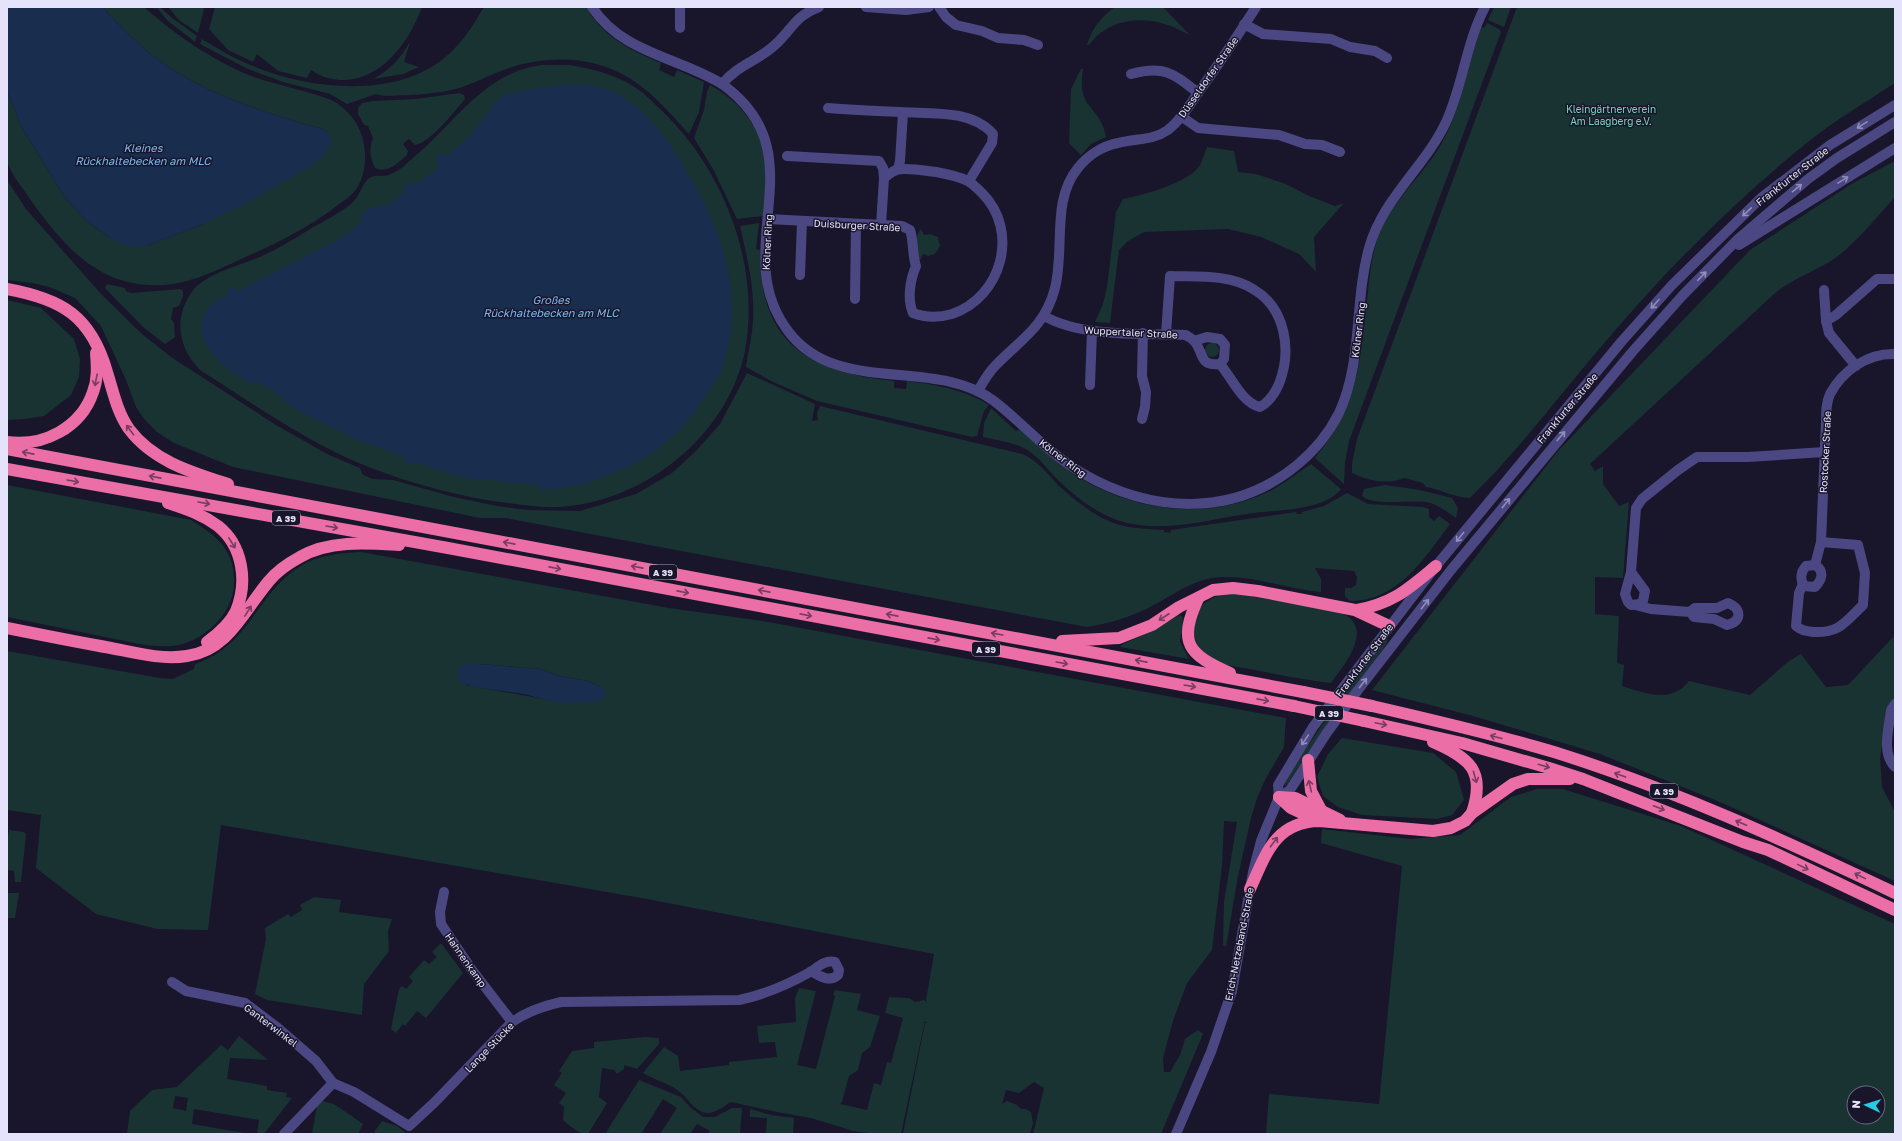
<svg xmlns="http://www.w3.org/2000/svg" width="1902" height="1141" font-family="'Golos Text',sans-serif">
  <style>
    .green { fill: #193333; fill-rule: evenodd }
    .water { fill: #192d4f }
    .lines { fill: none; stroke-linecap: round; stroke-linejoin: round }
    .minor { stroke: #4a4782; stroke-width: 10 }
    .highway { stroke: #eb6ea7; stroke-width: 12 }
    .highway-bridge { stroke: #eb6ea7; stroke-width: 12 }
    .oneway { stroke: #908db8 }
    .oneway2 { stroke: #773d62 }
    .labels { text-anchor: middle; dominant-baseline: central; stroke-width: 3; stroke-linejoin: round; paint-order: stroke }
    .shield { fill: #19152a; stroke: #a8a4bc; stroke-width: 1 }
    .shield-label { font-size: 9px; font-weight: bold; fill: #e5e2fb }
    .street-label { font-size: 10px; fill: #e5e2fb; stroke: #19152a }
    .park-label { font-size: 10px; fill: #77d3bd; stroke: #19152a }
    .water-label { font-size: 11px; font-style: italic; fill: #7eb7ed; stroke: #19152a }
  </style>
  <rect width="100%" height="100%" fill="#19152a"/>
  <g class="green">
    <path d="M102 7H144C173 33 204 54 239 71 268 84 299 88 329 99 339 103 350 113 356 123 368 142 369 174 354 192 350 197 343 201 338 205 312 225 282 241 252 254 225 266 195 283 164 285 100 289 64 247 30 199 23 188 10 174 7 160 6 154 7 146 7 140 7 124 7 107 7 91L22 128 64 196 85 220 109 237 146 246 203 224 323 129C262 112 199 93 148 52 132 38 117 22 102 7Z"/>
    <path d="M152 7H160L172 18 197 36 195 42 168 21 157 8 154 9Z"/>
    <path d="M168 7H203L204 9 198 33 179 20Z"/>
    <path d="M215 7H422C408 46 374 90 328 78 322 77 316 73 311 70L307 78 278 71 257 54 253 62 228 50 209 29Z"/>
    <path d="M484 7H586C602 36 631 51 661 63L659 70 674 77 677 70 704 82 699 112 689 134C671 114 652 92 629 78 594 56 548 55 509 68 488 75 469 87 447 91 427 95 405 95 384 96L376 94 347 104 330 94 283 82 248 69 200 44 202 39C218 49 235 59 253 66 310 90 401 100 450 53 464 40 474 24 484 7Z"/>
    <path d="M1115 7H1163L1190 35C1181 31 1171 25 1161 23 1136 16 1105 22 1089 45H1087C1092 28 1101 17 1115 7Z"/>
    <path d="M1494 7H1511L1504 27 1488 20Z"/>
    <path d="M1517 7H1895V83C1866 102 1835 120 1808 142 1737 199 1671 265 1612 334 1564 389 1522 447 1470 498 1455 498 1440 489 1426 487L1423 483 1404 478C1388 485 1368 481 1352 473V464L1357 439Z"/>
    <path d="M1487 23 1499 29 1501 32 1349 441 1345 462 1344 484 1315 458C1323 447 1333 436 1339 423 1358 388 1362 348 1366 309 1369 285 1370 260 1378 237 1393 198 1427 173 1445 137 1463 102 1468 63 1481 27L1484 28Z"/>
    <path d="M410 42 404 62 419 67 403 74 373 79C390 70 400 59 410 42Z"/>
    <path d="M570 65C592 69 614 74 633 86 643 92 652 101 660 109 723 168 761 264 745 351 736 396 707 437 671 464 639 489 598 505 558 507 534 508 510 503 486 500 442 492 396 479 354 461 300 437 250 402 200 370 177 347 173 315 194 289 208 273 242 265 262 256 277 249 292 240 307 231 320 223 345 211 355 200 360 194 362 185 368 179 375 173 383 178 391 174 399 171 406 164 413 158 454 124 485 71 543 65 552 65 561 65 570 65Z"/>
    <path d="M1081 69H1083C1076 111 1101 105 1106 137L1091 144 1081 155 1069 143 1071 89Z"/>
    <path d="M710 85C741 102 766 132 766 170 766 185 764 201 763 216L737 219 713 169 694 138 704 110 707 92Z"/>
    <path d="M459 93 464 95 465 99C455 111 430 143 415 145L409 139 403 144 408 151 407 155C397 163 389 174 375 168 370 159 369 147 373 138L368 126 364 125 358 114V108L362 103 373 101 415 99Z"/>
    <path d="M1207 147 1234 151 1238 172 1256 174 1286 184 1309 196 1335 206 1344 203 1314 237 1316 272 1299 254 1261 237 1228 229 1144 232 1128 241 1119 250 1110 323 1095 322 1103 304 1107 287 1116 212 1123 199C1143 195 1183 184 1197 169 1202 164 1204 154 1207 147Z"/>
    <path d="M1895 161V197C1876 217 1857 243 1834 259 1814 272 1791 279 1773 295L1590 464 1595 471 1603 466V484L1619 506 1629 502 1623 578 1595 577V614L1619 616 1617 663 1624 665 1622 686C1644 693 1672 704 1689 681L1750 695 1789 661 1801 654 1826 687 1848 685 1895 635V698L1888 707 1880 758 1882 787 1895 812V881L1720 802 1600 754 1473 716 1372 690 1558 451 1750 250 1853 183Z"/>
    <path d="M7 180 26 209 102 295 142 334 171 357 276 425 329 455 360 468 363 475 373 479 393 480 454 497 497 506 529 510 580 511 636 494 672 473 696 451 720 424 747 373 815 404 812 421 818 420 817 413 820 406 1022 454C1037 460 1048 474 1059 486 1077 502 1100 521 1124 526 1137 529 1151 529 1164 530V532L1170 533 1171 530 1296 512 1297 514H1302V512L1324 506 1347 493 1368 504 1423 507 1429 509V517L1434 521 1439 516 1450 524C1424 559 1398 601 1350 601L1345 596V588H1351L1356 585 1357 577 1354 571 1315 568 1321 579V592C1285 589 1248 573 1212 578 1187 582 1165 601 1142 611 1124 619 1106 624 1087 627L506 518H480L233 467 174 443 157 432 145 420 136 407 126 380 101 326 75 298 52 288 33 283 7 280Z"/>
    <path d="M759 223 756 249 760 250C759 343 808 372 894 381V388L906 389 907 381C936 385 964 389 989 405L984 411 977 436 972 437 817 401 773 382 746 367C748 352 752 337 753 321 755 289 747 257 740 226Z"/>
    <path d="M921 229 924 235 930 234 938 237 940 246 935 254 928 256 923 254 920 260C914 254 915 235 921 229Z"/>
    <path d="M107 284 125 288 126 291 131 293 181 289 183 291V296L179 306 173 308 171 319 174 323 175 337 165 344 143 327 108 291 105 288Z"/>
    <path d="M7 300 41 308 74 339 80 359 79 377 71 395 44 416 24 419 7 420Z"/>
    <circle cx="1212" cy="350" r="7"/>
    <path d="M991 408 1016 431 1020 429C1039 445 1057 464 1078 477 1136 512 1208 521 1270 491 1284 484 1297 473 1311 464L1341 489C1326 509 1284 510 1261 512 1214 517 1165 536 1117 520 1094 512 1072 494 1055 477 1048 470 1042 461 1034 455 1021 443 1000 441 983 437L984 423Z"/>
    <path d="M7 485 191 520C218 537 235 550 234 584 233 615 202 643 172 646 150 648 127 641 105 637 73 630 40 624 7 617Z"/>
    <path d="M1385 485 1420 490 1452 498 1458 508 1456 518C1446 511 1437 504 1426 502 1410 500 1372 506 1362 496L1364 489Z"/>
    <path d="M361 552 669 608 763 621 1286 718 1284 747 1265 780 1257 798 1251 818 1238 876 1226 947 1223 945 1224 902 1237 822 1224 821 1222 866 1212 950 1187 983 1173 1021 1163 1058 1164 1072H1170L1180 1055 1185 1039 1198 1030 1203 1034 1161 1134H1033L1044 1088 1034 1082 1019 1093 1006 1090 1002 1104 1007 1101 1017 1105 1021 1109H1026L1031 1112 1033 1123 1030 1134H903L925 1023 928 1022H925L926 1016 901 1134H876L853 1131 811 1118 777 1112 731 1102C724 1106 716 1113 708 1113 696 1113 689 1100 681 1093 670 1083 656 1081 643 1073L664 1047 678 1056 680 1071 729 1065V1062L777 1057 775 1042 759 1043 757 1026 796 1022 795 998 799 988 816 991 797 1065 816 1069 835 996 833 995 835 990 861 994 857 1010 880 1016 870 1047 862 1053 858 1070 849 1076 842 1102 840 1104 867 1110 874 1083 881 1085 887 1062 891 1063 903 1018 885 1013 889 997 909 998 915 1002 924 1000 927 1002 926 1000 934 954 647 899 221 825 208 930 157 929 96 914 36 868 41 815 7 810V651L160 678 173 679 194 669 195 664C253 644 255 592 304 564 320 555 342 553 361 552ZM479 664 541 669 559 676 588 681 601 687 555 701 466 685Z"/>
    <path d="M1229 593 1330 609C1338 612 1350 615 1354 623 1365 641 1341 669 1331 683 1305 680 1280 675 1255 670 1240 667 1222 666 1208 657 1196 649 1190 630 1195 616 1201 602 1214 596 1229 593Z"/>
    <path d="M1179 615 1183 617 1180 642 1189 659 1120 647 1123 644 1150 632Z"/>
    <path d="M1386 638 1388 640 1385 646 1324 728 1286 786 1284 785 1301 755 1320 728Z"/>
    <path d="M1342 738 1433 753 1456 772 1464 800 1452 815 1437 819 1362 815 1338 807 1323 796 1317 777 1328 754Z"/>
    <path d="M1537 789H1563L1681 826 1895 924V1134H1266L1269 1094 1379 1104 1402 866 1321 843 1322 829 1410 839 1460 835 1511 797ZM1854 1093H1878V1117H1854Z"/>
    <path d="M9 830 24 832 26 834 21 882H15L14 871 7 870V842Z"/>
    <path d="M7 893H19L15 918H7Z"/>
    <path d="M314 897 341 900 339 912 392 919 388 931 389 951 364 984 362 1015 267 1000 255 994 266 939 265 928 288 914 291 917 302 910 300 905Z"/>
    <path d="M441 943 463 973 426 1018 417 1011 405 1026 403 1024 396 1033 391 1029 399 989 402 986 406 989 413 981 409 977 424 960 429 964 437 957 432 952Z"/>
    <path d="M239 1036 268 1060 230 1058 227 1079 267 1086V1090L287 1093 286 1097 292 1098 264 1134H257L259 1120 194 1109 192 1124 250 1134H127L130 1111 152 1090 177 1087 221 1045 228 1050ZM175 1096 188 1098 186 1111 173 1108Z"/>
    <path d="M645 1037 659 1038V1044L637 1069 624 1065V1069L617 1074 614 1070 602 1068 599 1097 607 1103 588 1134C578 1134 570 1126 563 1120L564 1107 559 1103 566 1093 554 1085 562 1073 559 1071 572 1051 594 1048V1042Z"/>
    <path d="M639 1080 681 1097 690 1107 703 1117H715L732 1108H742L740 1134H708L710 1131 697 1124 690 1134H660L677 1108 663 1099 641 1134H605Z"/>
    <path d="M322 1101 334 1104 363 1124 358 1134H312L317 1106Z"/>
    <path d="M750 1109 771 1115 794 1118 793 1134H766L767 1118 750 1117Z"/>
    <path d="M382 1121 397 1126 407 1134H376L374 1132Z"/>
  </g>
  <g class="water">
    <path d="M7 7H102C117 22 132 38 148 52 199 93 262 112 323 129L329 133 331 142 323 156 310 167 248 202 203 224 146 246H127L109 237 85 220 64 196 22 128 7 91Z"/>
    <path d="M570 84C581 85 592 85 603 88 642 101 667 138 687 172 724 233 747 303 720 373 715 384 706 394 700 403 682 431 656 454 625 468 600 479 570 491 541 489L537 485 466 478 417 463 405 464V457L358 440 293 408 274 391 258 382 250 383C242 377 230 372 222 364 195 339 192 310 229 294L228 289 234 286 236 292 339 239 361 223V215L370 208 390 204 404 193 406 185 409 182 416 184 435 170 439 164 436 158 440 154 448 155 470 136 494 104 505 94 543 87Z"/>
    <path d="M464 663 541 669 559 676 588 681 601 687 605 690 604 695 600 701 566 703 546 700 524 694 473 687 460 682 457 673 459 667Z"/>
  </g>
  <g class="lines">
    <g class="minor">
      <path d="M592 7C622 53 678 57 722 84 821 155 726 249 788 331 837 397 934 356 994 401 1024 424 1049 454 1082 473 1151 513 1233 518 1297 465 1314 451 1329 433 1339 413 1363 361 1354 302 1369 248 1383 198 1425 167 1446 122 1463 85 1466 43 1485 7"/>
      <path d="M866 7 906 10 929 7"/>
      <path d="M939 7 946 17 956 25 982 31 998 38 1024 40 1038 45"/>
      <path d="M1244 24 1263 34 1331 39 1350 47 1375 51 1387 58"/>
      <path d="M680 28V7"/>
      <path d="M1131 74C1164 65 1173 73 1198 93"/>
      <path d="M722 84C739 64 758 61 776 44 794 27 794 17 819 7"/>
      <path d="M828 108C852 110 876 111 900 112 930 114 971 109 993 134L992 143 969 181"/>
      <path d="M1182 117 1198 128 1279 135 1305 144 1322 145 1340 152"/>
      <path d="M787 156 879 161 883 168 884 178"/>
      <path d="M898 169 900 161 903 113"/>
      <path d="M768 219 902 226 910 230C914 242 912 254 916 266 910 280 907 299 913 313 926 318 938 318 952 314 1002 297 1020 231 982 193 978 189 973 184 968 181 958 176 947 174 936 172 927 171 904 167 897 170 892 171 888 175 884 178L881 225"/>
      <path d="M1739 245 1895 148"/>
      <path d="M800 275 802 222"/>
      <path d="M1824 290 1826 321"/>
      <path d="M855 299 856 225"/>
      <path d="M1044 316C1083 338 1142 333 1186 335 1188 337 1192 338 1194 341 1204 351 1198 367 1220 364L1224 359 1225 345 1220 339 1207 337 1194 341"/>
      <path d="M1166 334 1170 276C1198 277 1229 274 1253 289 1286 308 1292 351 1279 384 1275 393 1269 402 1260 407 1242 403 1232 378 1220 364"/>
      <path d="M1856 366 1829 333 1826 321 1836 315 1877 279H1895"/>
      <path d="M1090 385 1092 331"/>
      <path d="M978 391C983 382 988 373 995 366 1021 339 1045 327 1055 288 1065 250 1051 200 1078 168 1088 155 1103 146 1118 143 1136 138 1152 141 1168 130 1182 119 1190 104 1200 90 1220 63 1238 35 1256 7"/>
      <path d="M1142 419 1145 407 1146 392 1142 376 1143 333"/>
      <path d="M1815 565C1825 571 1822 580 1815 587L1804 586C1800 579 1800 573 1806 566L1815 565 1821 542 1826 422C1826 412 1826 403 1830 394 1843 370 1868 353 1895 354"/>
      <path d="M1631 572 1645 591 1643 601 1640 604 1631 605 1628 602 1625 594 1631 572 1636 508 1642 499 1678 470 1697 457H1748L1824 452"/>
      <path d="M1803 584 1799 593 1796 626C1802 631 1806 631 1814 632 1840 633 1845 622 1863 605L1865 573 1858 545 1821 542"/>
      <path d="M1635 605 1651 609 1690 612 1694 617 1714 619 1727 625C1742 621 1742 609 1728 603L1717 608H1695L1690 612"/>
      <path d="M1895 704 1891 710C1889 728 1881 753 1895 767"/>
      <path d="M1279 797 1290 790 1326 734 1358 690 1451 570 1633 351 1683 295 1738 239 1808 179 1837 158 1895 122"/>
      <path d="M444 892 440 912 441 924 472 970 512 1022"/>
      <path d="M172 982 186 991 245 1003 278 1028 316 1061 333 1083"/>
      <path d="M284 1134 333 1083 354 1092 409 1126 435 1102 512 1022C528 1011 543 1006 561 1002L739 1000C764 995 789 984 812 971 819 966 825 960 835 962L839 970 838 975C829 983 820 976 811 971"/>
      <path d="M1176 1134 1211 1052 1232 991 1253 872 1261 841 1279 797 1278 785 1313 727 1436 566 1622 341 1672 285 1761 198 1830 145 1895 105"/>
    </g>
    <g class="highway">
      <path d="M7 289C62 299 91 316 107 372 113 391 117 412 129 429 153 461 191 472 228 484"/>
      <path d="M7 442C43 447 81 428 93 392 98 379 97 366 96 353"/>
      <path d="M7 449 1303 692"/>
      <path d="M7 469 448 548 1294 706"/>
      <path d="M168 503C186 509 202 514 218 526 243 546 248 582 236 611 230 624 218 634 207 642"/>
      <path d="M1198 599C1177 643 1189 655 1230 673"/>
      <path d="M1357 610C1394 603 1408 589 1436 566"/>
      <path d="M7 628C42 635 77 642 111 648 136 653 162 660 187 656 229 650 244 610 269 581 277 571 289 563 300 557 329 540 367 543 399 545"/>
      <path d="M1062 641 1119 638 1152 625 1179 607 1213 590 1233 588 1258 591 1355 610 1389 626"/>
      <path d="M1372 706C1433 720 1494 734 1554 752 1672 789 1784 840 1895 893"/>
      <path d="M1364 721 1462 743 1549 768 1583 779 1743 842 1768 850 1895 910"/>
      <path d="M1433 742C1470 758 1486 771 1472 813"/>
      <path d="M1308 760 1311 791 1321 810"/>
      <path d="M1279 797 1295 798 1340 820"/>
      <path d="M1279 797 1291 808 1317 820"/>
      <path d="M1250 889C1266 854 1275 822 1319 821L1433 831 1451 828 1465 821 1472 813 1513 784 1528 779H1570"/>
    </g>
    <g class="highway-bridge">
      <path d="M1303 692 1372 706"/>
      <path d="M1294 706 1364 721"/>
    </g>
  </g>
  <defs><path id="oneway-shaft" d="M-6 0H5M1.5-3L5.5 0L1.5 3" fill="none" stroke-width="1.6" stroke-linecap="round" stroke-linejoin="round"/></defs>
  <g class="oneway">
    <use href="#oneway-shaft" transform="translate(1862 125) rotate(148)"/>
    <use href="#oneway-shaft" transform="translate(1843 180) rotate(-32)"/>
    <use href="#oneway-shaft" transform="translate(1797 188) rotate(-39)"/>
    <use href="#oneway-shaft" transform="translate(1747 212) rotate(137)"/>
    <use href="#oneway-shaft" transform="translate(1702 276) rotate(-46)"/>
    <use href="#oneway-shaft" transform="translate(1655 304) rotate(132)"/>
    <use href="#oneway-shaft" transform="translate(1561 436) rotate(-50)"/>
    <use href="#oneway-shaft" transform="translate(1506 503) rotate(-51)"/>
    <use href="#oneway-shaft" transform="translate(1460 537) rotate(129)"/>
    <use href="#oneway-shaft" transform="translate(1425 604) rotate(-52)"/>
    <use href="#oneway-shaft" transform="translate(1363 683) rotate(-52)"/>
    <use href="#oneway-shaft" transform="translate(1305 740) rotate(124)"/>
  </g>
  <g class="oneway2">
    <use href="#oneway-shaft" transform="translate(96 380) rotate(101)"/>
    <use href="#oneway-shaft" transform="translate(130 430) rotate(-127)"/>
    <use href="#oneway-shaft" transform="translate(28 453) rotate(-169)"/>
    <use href="#oneway-shaft" transform="translate(155 477) rotate(-169)"/>
    <use href="#oneway-shaft" transform="translate(73 481) rotate(10)"/>
    <use href="#oneway-shaft" transform="translate(204 503) rotate(10)"/>
    <use href="#oneway-shaft" transform="translate(332 527) rotate(10)"/>
    <use href="#oneway-shaft" transform="translate(232 543) rotate(58)"/>
    <use href="#oneway-shaft" transform="translate(509 543) rotate(-169)"/>
    <use href="#oneway-shaft" transform="translate(637 567) rotate(-169)"/>
    <use href="#oneway-shaft" transform="translate(555 568) rotate(11)"/>
    <use href="#oneway-shaft" transform="translate(764 591) rotate(-169)"/>
    <use href="#oneway-shaft" transform="translate(683 592) rotate(11)"/>
    <use href="#oneway-shaft" transform="translate(248 611) rotate(-58)"/>
    <use href="#oneway-shaft" transform="translate(806 615) rotate(11)"/>
    <use href="#oneway-shaft" transform="translate(892 615) rotate(-169)"/>
    <use href="#oneway-shaft" transform="translate(1164 617) rotate(147)"/>
    <use href="#oneway-shaft" transform="translate(997 634) rotate(-170)"/>
    <use href="#oneway-shaft" transform="translate(934 639) rotate(11)"/>
    <use href="#oneway-shaft" transform="translate(1141 661) rotate(-169)"/>
    <use href="#oneway-shaft" transform="translate(1062 663) rotate(10)"/>
    <use href="#oneway-shaft" transform="translate(1190 686) rotate(10)"/>
    <use href="#oneway-shaft" transform="translate(1263 700) rotate(11)"/>
    <use href="#oneway-shaft" transform="translate(1381 724) rotate(12)"/>
    <use href="#oneway-shaft" transform="translate(1496 737) rotate(-165)"/>
    <use href="#oneway-shaft" transform="translate(1544 766) rotate(16)"/>
    <use href="#oneway-shaft" transform="translate(1620 775) rotate(-160)"/>
    <use href="#oneway-shaft" transform="translate(1475 777) rotate(74)"/>
    <use href="#oneway-shaft" transform="translate(1310 786) rotate(-103)"/>
    <use href="#oneway-shaft" transform="translate(1659 808) rotate(21)"/>
    <use href="#oneway-shaft" transform="translate(1741 823) rotate(-157)"/>
    <use href="#oneway-shaft" transform="translate(1274 842) rotate(-53)"/>
    <use href="#oneway-shaft" transform="translate(1803 867) rotate(26)"/>
    <use href="#oneway-shaft" transform="translate(1860 876) rotate(-154)"/>
  </g>
  <g class="labels">
    <g class="shield">
      <rect x="272" y="511" width="28" height="14" rx="3"/>
      <rect x="649" y="565" width="28" height="14" rx="3"/>
      <rect x="972" y="642" width="28" height="14" rx="3"/>
      <rect x="1315" y="706" width="28" height="14" rx="3"/>
      <rect x="1650" y="784" width="28" height="14" rx="3"/>
    </g>
    <g class="shield-label">
      <text x="286" y="518">A 39</text>
      <text x="663" y="572">A 39</text>
      <text x="986" y="649">A 39</text>
      <text x="1329" y="713">A 39</text>
      <text x="1664" y="791">A 39</text>
    </g>
    <g class="street-label">
      <text transform="translate(1208 77) rotate(-55)">Düsseldorfer Straße</text>
      <text transform="translate(1792 176) rotate(-38)">Frankfurter Straße</text>
      <text transform="translate(857 225) rotate(3)">Duisburger Straße</text>
      <text transform="translate(767 242) rotate(-87)">Kölner Ring</text>
      <text transform="translate(1358 330) rotate(-83)">Kölner Ring</text>
      <text transform="translate(1131 332) rotate(3)">Wuppertaler Straße</text>
      <text transform="translate(1567 408) rotate(-50)">Frankfurter Straße</text>
      <text transform="translate(1825 452) rotate(-87)">Rostocker Straße</text>
      <text transform="translate(1063 458) rotate(37)">Kölner Ring</text>
      <text transform="translate(1364 660) rotate(-53)">Frankfurter Straße</text>
      <text transform="translate(1239 944) rotate(-79)">Erich-Netzeband-Straße</text>
      <text transform="translate(466 960) rotate(55)">Hahnenkamp</text>
      <text transform="translate(271 1025) rotate(37)">Ganterwinkel</text>
      <text transform="translate(489 1047) rotate(-46)">Lange Stücke</text>
    </g>
    <g class="park-label">
      <text x="1611" y="109">Kleingärtnerverein<tspan x="1611" dy="12">Am Laagberg e.V.</tspan></text>
    </g>
    <g class="water-label">
      <text x="143" y="147">Kleines<tspan x="143" dy="13">Rückhaltebecken am MLC</tspan></text>
      <text x="551" y="299">Großes<tspan x="551" dy="13">Rückhaltebecken am MLC</tspan></text>
    </g>
  </g>
  <rect width="1902" height="1141" fill="none" stroke="#e5e2fb" stroke-width="16"/>
  <g transform="translate(1866 1105) rotate(274)"><circle r="19" fill="#19152a" stroke="#6b677e"/>
  <path d="M0-3L7 15L0 10L-7 15Z" fill="#28cbe1"/>
  <text y="-6" font-size="11" font-weight="bold" text-anchor="middle" fill="#e5e2fb">N</text>
  </g>
</svg>
